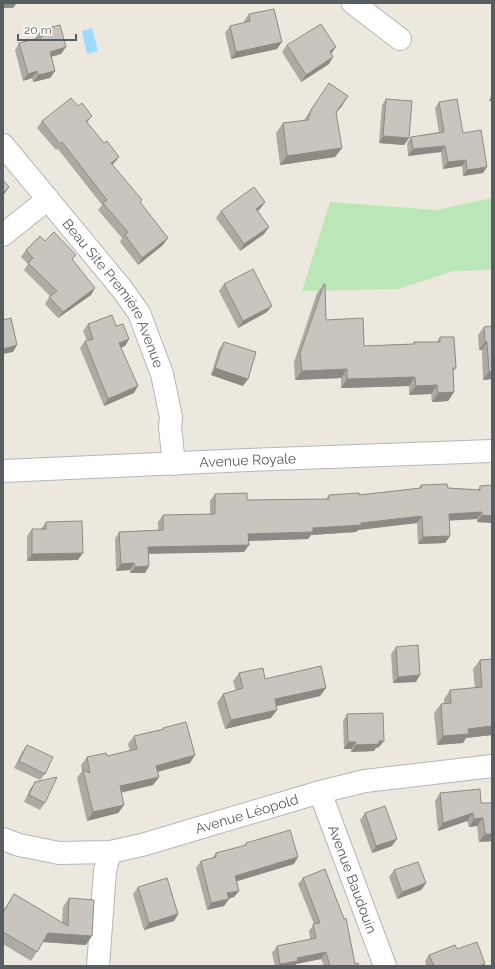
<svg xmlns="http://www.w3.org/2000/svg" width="495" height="969" font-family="Raleway,sans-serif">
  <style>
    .green { fill: #bbe7b8 }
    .water { fill: #9cdbff }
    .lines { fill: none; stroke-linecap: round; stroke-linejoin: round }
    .street-casing { stroke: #b2b6bb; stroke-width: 24 }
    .secondary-casing { stroke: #b3b7bd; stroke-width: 24 }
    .street { stroke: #fff; stroke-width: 22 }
    .secondary { stroke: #fff; stroke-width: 22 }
    .wall { fill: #ada9a3 }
    .shaded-wall { fill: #8d8a85 }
    .building { fill: #c9c5be; stroke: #8d8a85 }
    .labels { text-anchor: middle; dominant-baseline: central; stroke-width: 4; stroke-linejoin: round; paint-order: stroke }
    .street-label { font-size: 14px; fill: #585d61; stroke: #fff }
  </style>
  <rect width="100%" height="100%" fill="#ede8de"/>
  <path class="green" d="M492 198V270L454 271 398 289 302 291 330 202 436 210Z"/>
  <path class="water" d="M92 28 98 51 87 54 82 31Z"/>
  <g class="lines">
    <g class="street-casing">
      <g id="street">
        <path d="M353 3 400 39"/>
        <path id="s1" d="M3 145 122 289 139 313 162 374 171 417 170 427 174 464"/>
        <path d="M3 235 48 199"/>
        <path id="s2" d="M320 792 385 966"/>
        <path id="s3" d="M3 839 19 845 59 853 110 852 142 845 320 792 365 781 492 766"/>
        <path d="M98 966 105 871 110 852"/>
      </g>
    </g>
    <g class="secondary-casing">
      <g id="secondary">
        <path id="s4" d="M3 471 248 460 492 451"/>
      </g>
    </g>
    <use href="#street" class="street"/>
    <use href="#secondary" class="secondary"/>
  </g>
  <g class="wall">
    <path d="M249 14 277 49 231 59 225 33 230 26 244 23V21Z"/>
    <path d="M41 30 61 54 51 57 55 71 50 78 33 82 32 78 23 81 15 50 19 43 36 39V37Z"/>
    <path d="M287 45 331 54 329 64 301 82 282 52Z"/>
    <path d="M492 92V101H489Z"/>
    <path d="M322 93 342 106 336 113 342 148 335 157 280 165 276 133 283 123 304 120Z"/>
    <path d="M386 99 409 138 404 145 379 143 382 105Z"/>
    <path d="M439 102 463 133 483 173 463 176 462 166 443 169 441 152 408 156 407 143 411 137 439 132 435 108Z"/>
    <path d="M42 121 87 123 104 143 119 157 114 163 112 165 142 200 140 203 163 245 138 265 120 242 122 238 98 210 102 205 58 149 56 150 37 128Z"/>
    <path d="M265 202 260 209 258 211 269 227 264 234 240 251 216 218 221 211Z"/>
    <path d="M45 241 73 260 91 295 58 318 45 304 50 296 24 270 28 264 21 257 26 250Z"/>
    <path d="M224 284 267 312 238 328 219 291Z"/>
    <path d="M324 284 326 320 364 346 413 344 414 342H437L440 337 456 368 453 372 454 392 448 401 432 402 431 394 409 395V386L341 388V378L295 380 294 362 317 293Z"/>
    <path d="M88 324 116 326 129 339 125 346 121 347 134 393 104 406 80 348 85 341H87L83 331Z"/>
    <path d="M492 326V379L483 380 482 350H479L478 335 484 327Z"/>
    <path d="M224 342 243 386 211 375 219 349Z"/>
    <path d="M421 485 448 488 478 490 480 486 492 485V523L477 522V519L449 520 450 536 445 543 418 544 417 523 358 530 356 532 311 535 308 539 249 541V545L244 552 149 553V566L145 573H130V570L116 571 115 539 119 532 158 530V522L163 515 210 514V501L215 494 247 500 326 499 329 495H359L418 489Z"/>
    <path d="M46 522 78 560 27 561V536L32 529H41Z"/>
    <path d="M396 647 416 682 393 683 391 654Z"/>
    <path d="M492 659V735L466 738 463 743 437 745 434 713 441 704 444 703V699L450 690 475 688 473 669 480 660Z"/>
    <path d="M239 673 265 679 326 688 320 696 276 706 271 718 225 729 217 703 223 694 236 691 233 681Z"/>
    <path d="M347 714 379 747 376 748 374 751 351 752V749H344L343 721Z"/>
    <path d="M163 728 190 763 157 772 159 777 153 785 121 793 124 805 118 813 87 821 77 778 82 771 81 765 87 757 107 756 130 751 128 744 134 736 162 730Z"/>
    <path d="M27 745 45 774 40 780 14 768 22 752Z"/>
    <path d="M35 782 45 803 40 810 24 802 30 789Z"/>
    <path d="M440 793 481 803H492V841L479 842 477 826 469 827 467 821 438 831 435 801Z"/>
    <path d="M365 813 392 846 372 853 360 820Z"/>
    <path d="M246 843 294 864 237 881 239 891 234 897 229 899 224 906 207 910 196 868 201 861 212 858 216 853 244 846Z"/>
    <path d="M394 870 426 883 421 890 397 899 389 877Z"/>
    <path d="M303 878 355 964 359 966H324L321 959 296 964 294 966H275L272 953 277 946 310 939 309 931 314 924 298 884Z"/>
    <path d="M138 887 178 914 174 921 144 930 133 894Z"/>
    <path d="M14 894 62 923 63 907 69 898 86 945 43 942 31 961 3 944V911Z"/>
    <path d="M457 949 483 966H426L425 961 429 955Z"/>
  </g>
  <g class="shaded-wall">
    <path d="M3 3H17L13 8H3Z"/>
    <path d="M282 42 277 49 231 59 236 52Z"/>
    <path d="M66 47 61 54 45 58 50 52Z"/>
    <path d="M336 47 331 54 330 51Z"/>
    <path d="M333 57 329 64 301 82 306 75Z"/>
    <path d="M37 71 32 78 23 81 28 74Z"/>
    <path d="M55 71 50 78 33 82 38 75Z"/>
    <path d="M348 96 342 106 329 121 336 112Z"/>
    <path d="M492 97V101H489Z"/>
    <path d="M92 116 87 122 81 128 86 121Z"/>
    <path d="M383 136 409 138 404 145 379 143Z"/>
    <path d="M445 146 441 152 408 156 413 149Z"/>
    <path d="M342 148 335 157 280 165 287 156Z"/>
    <path d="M119 157 114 163 106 170 111 163Z"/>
    <path d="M466 160 462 166 443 169 448 162Z"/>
    <path d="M487 167 483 173 463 176 467 170Z"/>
    <path d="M9 187 3 196V193Z"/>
    <path d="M265 202 260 209 251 216 256 209Z"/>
    <path d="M269 227 264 234 240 251 244 244Z"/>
    <path d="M168 238 163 245 138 265 142 258Z"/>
    <path d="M95 288 91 295 58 318 63 312Z"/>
    <path d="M272 306 267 312 238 328 243 321Z"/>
    <path d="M129 339 125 346 115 350 119 343Z"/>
    <path d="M485 342H487L482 350H479Z"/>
    <path d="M17 345 13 352 3 354V349Z"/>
    <path d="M215 368 248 379 243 386 211 375Z"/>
    <path d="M347 369 341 378 295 380 302 371Z"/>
    <path d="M492 371V379L483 380 489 372Z"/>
    <path d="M415 377 409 386 341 388 347 379Z"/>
    <path d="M437 385 431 394 409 395 416 386Z"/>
    <path d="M138 386 134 393 104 406 108 399Z"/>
    <path d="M454 392 448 401 432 402 438 393Z"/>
    <path d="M482 512 477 519 444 521 449 514Z"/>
    <path d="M482 515 492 516V523L477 522Z"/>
    <path d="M422 516 417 523 358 530 356 532 311 535 308 539 244 541 248 534 313 528Z"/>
    <path d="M450 536 445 543 418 544 423 537Z"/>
    <path d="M249 545 244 552 144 554 148 547Z"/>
    <path d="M83 553 78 560 27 561 32 554Z"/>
    <path d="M134 563 130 570 116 571 121 564Z"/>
    <path d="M149 566 145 573H130L135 567Z"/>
    <path d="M420 675 416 682 393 683 398 677Z"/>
    <path d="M326 688 320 696 269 708 275 699Z"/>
    <path d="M277 710 271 718 225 729 231 720Z"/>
    <path d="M492 726V735L466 738 463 743 437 745 443 736 468 729Z"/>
    <path d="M379 741H384L379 747 376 748 374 751 351 752 356 745Z"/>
    <path d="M348 742H356L351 749H344Z"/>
    <path d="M195 755 190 763 150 774 156 766Z"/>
    <path d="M159 777 153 785 114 794 120 786Z"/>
    <path d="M124 805 118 813 87 821 93 812Z"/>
    <path d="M473 813 467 821 438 831 443 823Z"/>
    <path d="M483 818 477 826 469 827 474 819Z"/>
    <path d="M485 834H492V841L479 842Z"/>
    <path d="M397 839 392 846 372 853 376 846Z"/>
    <path d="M298 857 294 864 231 883 235 876Z"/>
    <path d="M426 883 421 890 397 899 402 892Z"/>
    <path d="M239 891 234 897 223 900 227 893Z"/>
    <path d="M229 899 224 906 207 910 211 903Z"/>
    <path d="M178 914 174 921 144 930 149 923Z"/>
    <path d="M48 933 92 936 86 945 42 942Z"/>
    <path d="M326 952 321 959 296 964 294 966H279L280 964 297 958Z"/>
  </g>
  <g class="building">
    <path d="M274 9 282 42 236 52 230 26 250 21 249 14Z"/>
    <path d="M321 24 336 47 330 51 333 57 306 75 287 45Z"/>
    <path d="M60 25 66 47 50 52 55 71 38 75 37 71 28 74 19 43 42 37 41 30Z"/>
    <path d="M329 83 348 96 336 112 342 148 287 156 283 123 308 120 311 110Z"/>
    <path d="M71 98 78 106 82 103 92 116 86 121 104 143 107 141 119 157 111 163 142 200 140 202 168 238 142 258 125 235 128 232 103 203 107 200 62 142 60 144 42 121Z"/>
    <path d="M386 99 412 101 409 138 383 136Z"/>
    <path d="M457 99 463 133 481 130 487 167 467 170 466 160 448 162 445 146 413 149 411 137 444 132 439 102Z"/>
    <path d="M3 180 9 187 3 193Z"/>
    <path d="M254 187 265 202 256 209 269 227 244 244 221 211Z"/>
    <path d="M54 232 76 255 72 259 95 288 63 312 49 297 57 291 28 263 33 258 26 250 40 236 45 241Z"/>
    <path d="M253 269 272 306 243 321 224 284Z"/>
    <path d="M324 284H325L326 320 363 318 364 346 414 344V342H440V337H454L456 368H453L454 392 438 393 437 385 416 386 415 377 347 379V369L302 371 300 353Z"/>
    <path d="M112 315 116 326 123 324 129 339 119 343 138 386 108 399 85 341 93 339 88 324Z"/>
    <path d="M11 318 17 345 3 349V320Z"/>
    <path d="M492 326V371L489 372 487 342H485L484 327Z"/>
    <path d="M224 342 256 352 248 379 215 368Z"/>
    <path d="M447 484 448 488 480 490V486L492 485V516L482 515V512L449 514 450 536 423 537 422 516 361 523V525L313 528V532L248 534 249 545 148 547 149 566 135 567 134 563 121 564 119 532 163 530V515L215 514V494L247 493V500L329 499V495L359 493V495L421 488V485Z"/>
    <path d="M82 521 83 553 32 554V529H46V522Z"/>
    <path d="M418 645 420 675 398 677 396 647Z"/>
    <path d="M492 659V726L468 729 469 734 443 736 441 704 451 703 450 690 482 687 480 660Z"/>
    <path d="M321 666 326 688 275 699 277 710 231 720 223 694 243 688 239 673 263 668 265 679Z"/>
    <path d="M383 713 384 741H379V744L356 745V742H348L347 714Z"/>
    <path d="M186 722 195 755 156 766 159 777 120 786 124 805 93 812 83 770 90 773 87 757 106 753 107 756 137 749 134 736 164 729 163 728Z"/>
    <path d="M27 745 53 757 45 774 19 761Z"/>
    <path d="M57 777 45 803 29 795 35 782Z"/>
    <path d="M480 789 481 803H492V834H485L483 818 474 819 473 813 443 823 440 793Z"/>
    <path d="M385 806 397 839 376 846 365 813Z"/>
    <path d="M290 830 298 857 235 876 239 891 227 893 229 899 211 903 201 861 216 857V853L246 845V843Z"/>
    <path d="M418 862 426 883 402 892 394 870Z"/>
    <path d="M325 869 344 919 346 918 355 964 358 963 359 966H330L326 952 297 958 298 961 280 964 277 946 316 938 313 924 320 923 303 878Z"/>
    <path d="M167 878 178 914 149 923 138 887Z"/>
    <path d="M14 894 68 926 69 898 94 900 92 936 48 933 37 952 3 932V913Z"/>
    <path d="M477 942 485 964 478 966H434L429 955 455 945 457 949Z"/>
  </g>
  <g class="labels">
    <g class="street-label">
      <text stroke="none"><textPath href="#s1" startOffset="186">Beau Site Première Avenue</textPath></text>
      <text stroke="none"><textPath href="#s4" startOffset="245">Avenue Royale</textPath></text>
      <text stroke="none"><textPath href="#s3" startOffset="251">Avenue Léopold</textPath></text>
      <text stroke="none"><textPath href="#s2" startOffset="93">Avenue Baudouin</textPath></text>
    </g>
  </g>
  <rect width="495" height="969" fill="none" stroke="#585d61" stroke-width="8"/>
  <path d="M18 34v6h58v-6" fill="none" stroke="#585d61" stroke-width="2"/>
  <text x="24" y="34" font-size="12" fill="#585d61" stroke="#ffffff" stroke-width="3" paint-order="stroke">20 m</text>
</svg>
